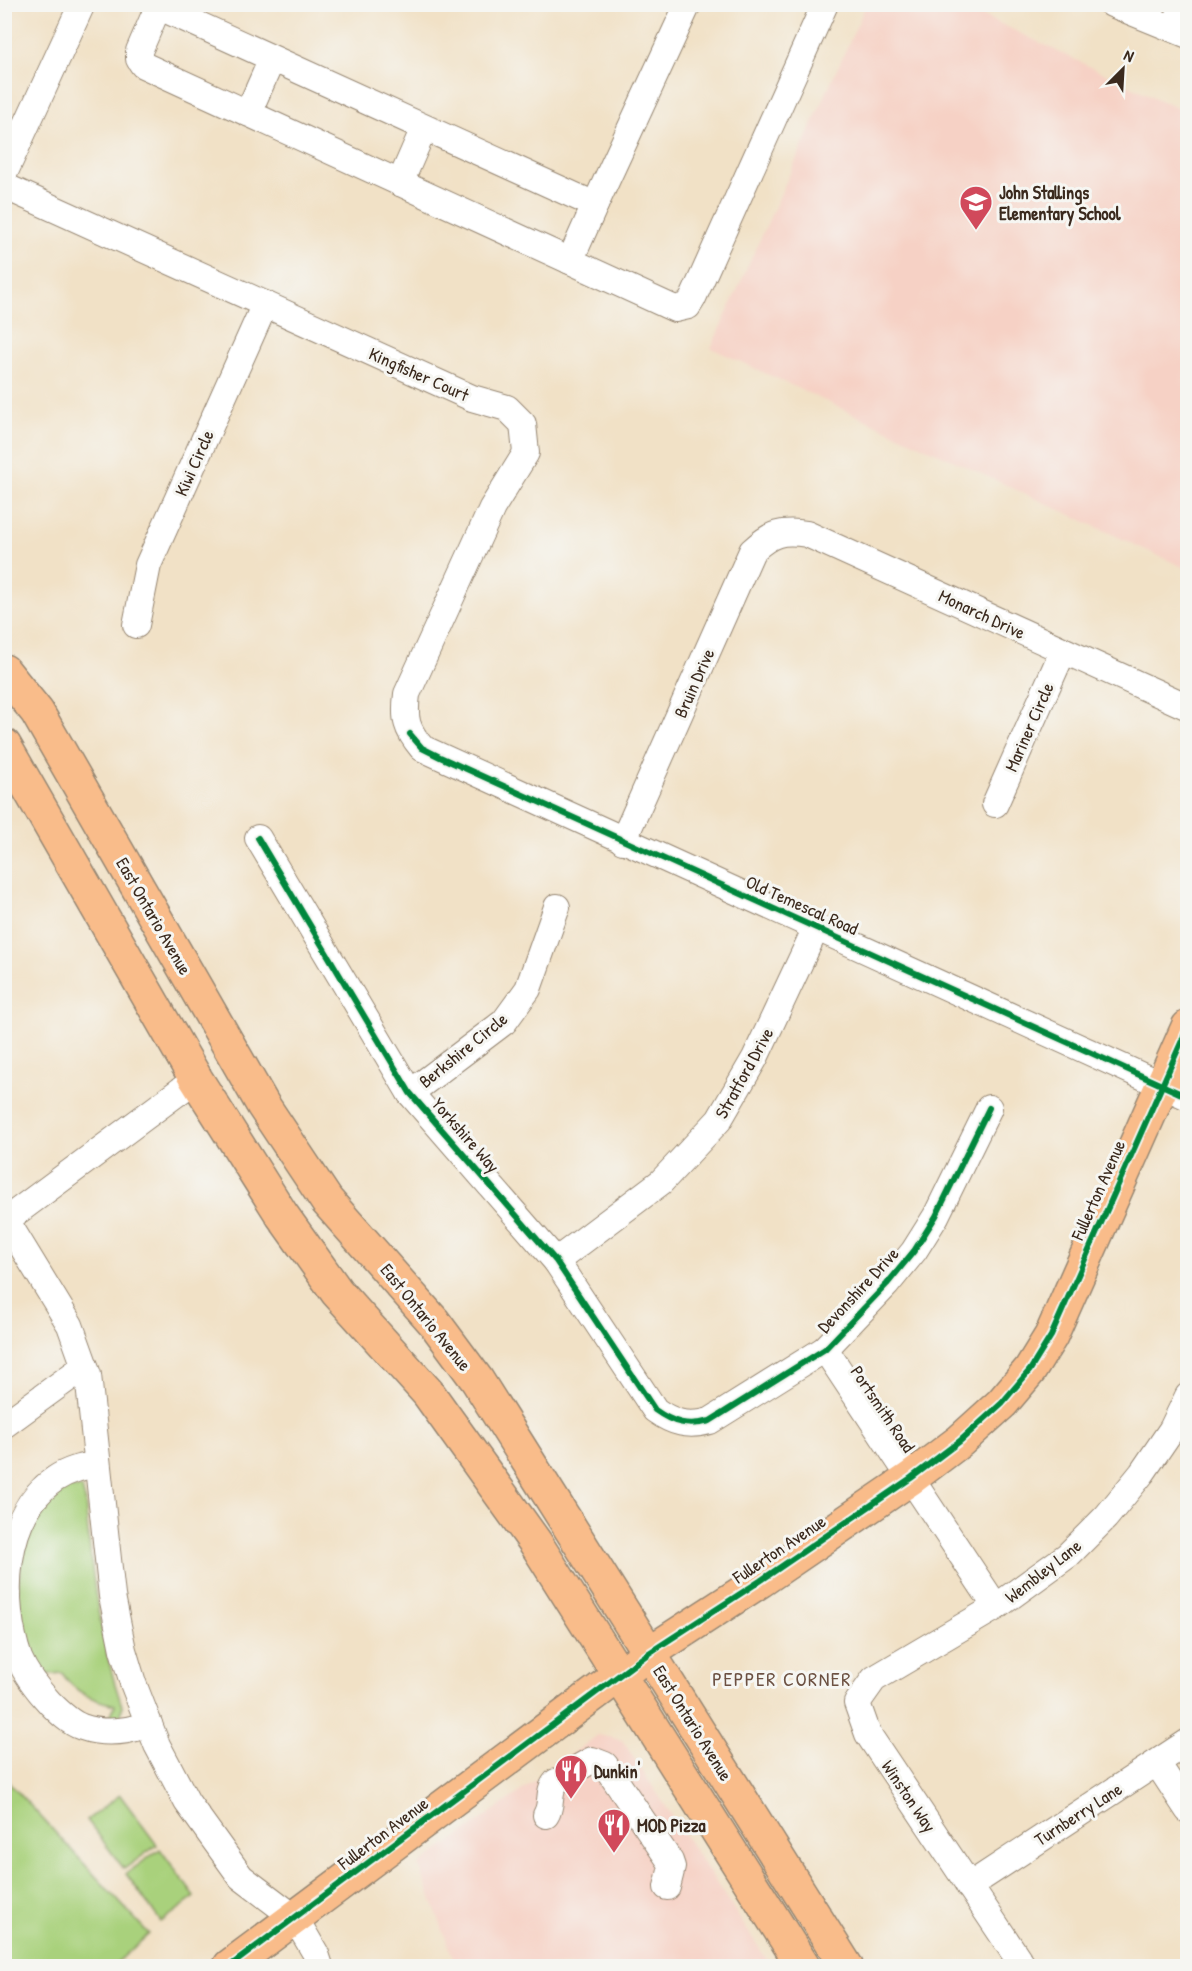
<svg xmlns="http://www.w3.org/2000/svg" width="1192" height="1971" font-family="'Patrick Hand',sans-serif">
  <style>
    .built { fill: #f6d1c5 }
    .green { fill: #a9d17c; stroke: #727e4d; stroke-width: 1.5 }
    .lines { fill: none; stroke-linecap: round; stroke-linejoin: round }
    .minor-casing { stroke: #968672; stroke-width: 28 }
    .major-casing { stroke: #968672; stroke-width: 36 }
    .minor { stroke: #fff; stroke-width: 26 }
    .major { stroke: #f9bc8a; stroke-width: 33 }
    .cycleway-casing { stroke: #f6f6f2; stroke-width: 10 }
    .cycleway { stroke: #00873e; stroke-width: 6 }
    .labels { text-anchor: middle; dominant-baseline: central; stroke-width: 6; stroke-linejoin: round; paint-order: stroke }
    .poi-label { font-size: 18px; font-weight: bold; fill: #3b2a1e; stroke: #f6f6f2; text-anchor: start }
    .street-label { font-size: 18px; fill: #3b2a1e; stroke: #f6f6f2 }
    .neighbourhood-label { font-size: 20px; letter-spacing: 1.5px; fill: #6c5142; stroke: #f6f6f2 }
  </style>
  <rect width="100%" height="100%" fill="#f6f6f2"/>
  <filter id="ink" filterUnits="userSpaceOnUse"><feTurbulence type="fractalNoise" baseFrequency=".0167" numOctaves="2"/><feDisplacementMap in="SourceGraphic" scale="12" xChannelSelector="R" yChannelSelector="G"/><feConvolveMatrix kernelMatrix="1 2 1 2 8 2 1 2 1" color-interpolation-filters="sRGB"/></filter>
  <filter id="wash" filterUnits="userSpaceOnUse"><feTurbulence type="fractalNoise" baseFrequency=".008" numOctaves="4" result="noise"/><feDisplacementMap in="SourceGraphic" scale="24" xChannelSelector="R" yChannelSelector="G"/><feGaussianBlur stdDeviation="1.35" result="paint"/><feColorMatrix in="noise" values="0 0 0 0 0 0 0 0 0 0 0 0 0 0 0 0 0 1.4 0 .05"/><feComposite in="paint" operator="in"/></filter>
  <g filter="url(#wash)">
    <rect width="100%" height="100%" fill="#f1e1c6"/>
    <g class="built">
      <path d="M866 5H961L1187 113V569L711 348Z"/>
      <path d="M598 1735 622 1740 771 1966H456L419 1865Z"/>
    </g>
    <g class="green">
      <path d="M63 1488H82L85 1500C91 1569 99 1640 122 1706L121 1715 118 1720 111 1721 110 1717 115 1705C92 1700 75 1693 62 1673L43 1675C12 1629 10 1564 39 1517 45 1507 55 1498 63 1488Z"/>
      <path d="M4 1777 149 1934 113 1966H5Z"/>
      <path d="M120 1795 157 1845 124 1869 87 1820Z"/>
      <path d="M160 1849 195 1897 161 1922 126 1874Z"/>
    </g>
  </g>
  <g filter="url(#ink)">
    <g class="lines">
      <g class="minor-casing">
        <g id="minor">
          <path d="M153 4 595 205 688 4"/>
          <path d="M1112 4 1188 35"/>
          <path d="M158 7 139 51V59L143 65 675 309 688 306 693 298 825 4"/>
          <path d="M1173 29 1184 4"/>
          <path d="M248 113 272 59"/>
          <path d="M4 174 82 4"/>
          <path d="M400 183 424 128"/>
          <path d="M4 186 472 398 507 408 523 424 526 453 492 508 407 694C404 719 406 729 422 748L1188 1097"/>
          <path d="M570 261 595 205"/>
          <path d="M136 625 148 565 265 304"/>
          <path d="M995 804 1063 651"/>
          <path d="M258 838 410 1093 556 1261 655 1410C673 1423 688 1427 710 1421L825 1349 887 1284 914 1251 936 1216 989 1108"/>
          <path d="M623 841 752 551C771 533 782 530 807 534L1188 707"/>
          <path d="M196 1079 6 1220 70 1325 88 1375 112 1596 123 1650 133 1683 157 1745 187 1802 241 1877 295 1918 316 1954 320 1966"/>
          <path d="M410 1093 504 1022 528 989 557 907"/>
          <path d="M556 1261 661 1182 719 1120 755 1058 816 928"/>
          <path d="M825 1349 996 1607"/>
          <path d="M4 1425 85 1366"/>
          <path d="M97 1464C82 1467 68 1470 55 1479 1 1516 0 1603 19 1658 26 1675 38 1690 50 1703 59 1712 70 1723 82 1727 105 1735 127 1732 149 1724"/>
          <path d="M1157 1763 1188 1810"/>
          <path d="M569 1773 592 1760 605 1765 670 1861 672 1867 667 1887"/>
          <path d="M546 1815C553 1804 547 1792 556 1782"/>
          <path d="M969 1886 1188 1742"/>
          <path d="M1023 1966 868 1734 857 1703 874 1679 996 1607 1068 1555 1106 1517 1142 1473 1172 1429 1188 1396"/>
        </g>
      </g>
      <g class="major-casing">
        <g id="major">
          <path d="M4 671 37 712 263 1105 327 1201 434 1322 477 1380 846 1966"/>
          <path d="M4 745 196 1079 282 1215 337 1292 428 1393 535 1542 803 1966"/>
          <path d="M230 1966 649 1653 760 1581 911 1478 960 1441 1002 1403 1030 1370 1051 1336 1188 1027"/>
        </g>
      </g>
      <use href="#minor" class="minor"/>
      <use href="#major" class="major"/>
      <g class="cycleway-casing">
        <g id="cycleway">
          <path d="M410 734 422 748 440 757 1188 1097"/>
          <path d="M258 838 410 1093 556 1261 655 1410C673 1423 688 1427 710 1421L825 1349 887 1284 914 1251 936 1216 989 1108"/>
          <path d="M230 1966 649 1653 760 1581 911 1478 960 1441 1002 1403 1030 1370 1051 1336 1188 1027"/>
        </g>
      </g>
      <use href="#cycleway" class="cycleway"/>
    </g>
  </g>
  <defs>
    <g id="school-pin" transform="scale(1.725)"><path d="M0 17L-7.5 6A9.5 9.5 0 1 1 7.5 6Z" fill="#d1495b" stroke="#f6f6f2"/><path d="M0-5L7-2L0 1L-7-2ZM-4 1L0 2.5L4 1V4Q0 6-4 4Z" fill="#fff"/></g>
    <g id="restaurant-pin" transform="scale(1.725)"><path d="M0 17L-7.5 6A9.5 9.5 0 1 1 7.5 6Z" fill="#d1495b" stroke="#f6f6f2"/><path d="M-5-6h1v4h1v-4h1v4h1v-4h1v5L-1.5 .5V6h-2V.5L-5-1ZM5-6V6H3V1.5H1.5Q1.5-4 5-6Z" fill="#fff"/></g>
  </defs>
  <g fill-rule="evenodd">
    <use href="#school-pin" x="976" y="202"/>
    <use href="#restaurant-pin" x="571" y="1771"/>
    <use href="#restaurant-pin" x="614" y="1825"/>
  </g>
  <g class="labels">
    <g class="poi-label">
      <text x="999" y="192">John Stallings<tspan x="999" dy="21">Elementary School</tspan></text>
      <text x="594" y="1771">Dunkin'</text>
      <text x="637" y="1825">MOD Pizza</text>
    </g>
    <g class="street-label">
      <text transform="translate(419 374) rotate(24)">Kingfisher Court</text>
      <text transform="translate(194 463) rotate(-66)">Kiwi Circle</text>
      <text transform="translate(982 614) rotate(25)">Monarch Drive</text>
      <text transform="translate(694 683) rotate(-66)">Bruin Drive</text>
      <text transform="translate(1029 727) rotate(-66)">Mariner Circle</text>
      <text transform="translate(802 905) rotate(24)">Old Temescal Road</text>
      <text transform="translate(154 916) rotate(60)">East Ontario Avenue</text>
      <text transform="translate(463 1050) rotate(-39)">Berkshire Circle</text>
      <text transform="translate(744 1073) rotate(-61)">Stratford Drive</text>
      <text transform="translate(466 1135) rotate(49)">Yorkshire Way</text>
      <text transform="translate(1098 1190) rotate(-66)">Fullerton Avenue</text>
      <text transform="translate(858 1290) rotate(-47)">Devonshire Drive</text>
      <text transform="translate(426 1317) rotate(51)">East Ontario Avenue</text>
      <text transform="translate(883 1409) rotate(56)">Portsmith Road</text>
      <text transform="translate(779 1549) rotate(-34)">Fullerton Avenue</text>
      <text transform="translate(1043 1571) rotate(-38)">Wembley Lane</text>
      <text transform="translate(693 1723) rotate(58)">East Ontario Avenue</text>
      <text transform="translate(909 1796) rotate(56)">Winston Way</text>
      <text transform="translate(1078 1814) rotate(-33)">Turnberry Lane</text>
      <text transform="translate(383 1833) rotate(-37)">Fullerton Avenue</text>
    </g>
    <g class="neighbourhood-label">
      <text x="782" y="1678">PEPPER CORNER</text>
    </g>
  </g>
  <rect width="1192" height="1971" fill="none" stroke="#f6f6f2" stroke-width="24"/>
  <g transform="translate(1123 69) rotate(24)" stroke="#f6f6f2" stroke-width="4.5" paint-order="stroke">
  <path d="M0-4.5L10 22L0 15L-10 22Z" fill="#3b2a1e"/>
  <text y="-9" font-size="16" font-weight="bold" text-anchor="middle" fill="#3b2a1e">N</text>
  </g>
</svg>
